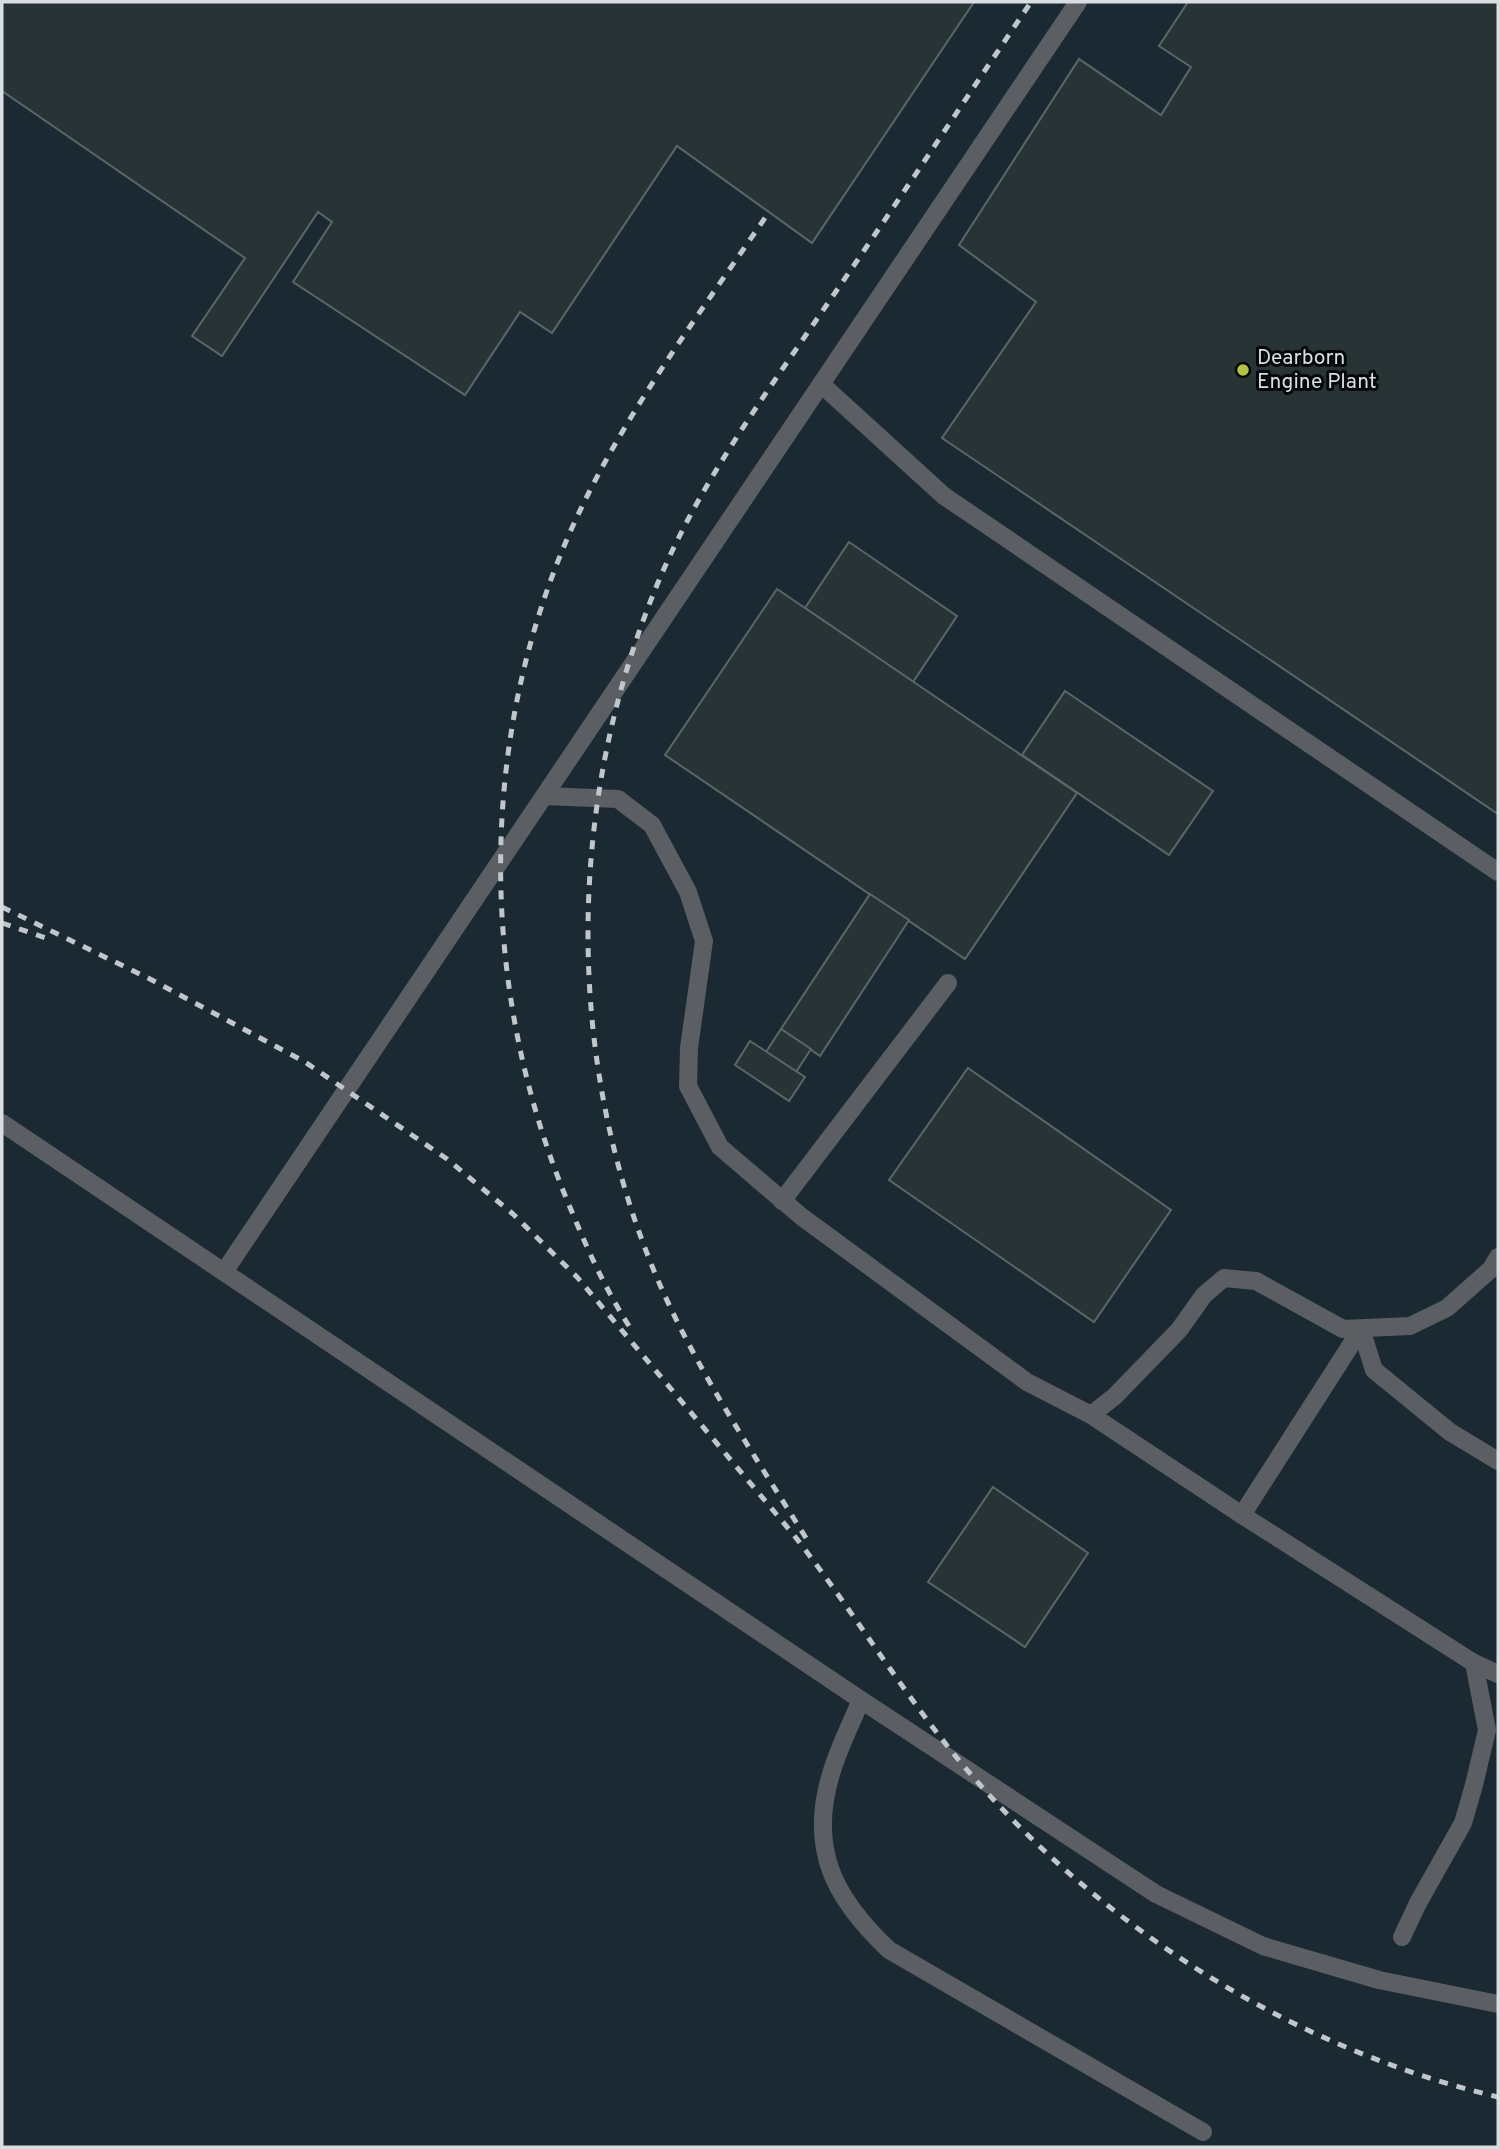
<svg xmlns="http://www.w3.org/2000/svg" width="1500" height="2149" font-family="Overpass,sans-serif">
  <style>
    .built { fill: #1b2a32 }
    .building { fill: #283335; stroke: #5a6769; stroke-width: 2 }
    .lines { fill: none; stroke-linecap: round; stroke-linejoin: round }
    .service { stroke: #5b5e62; stroke-width: 18 }
    .rail { stroke: #c0c6ca; stroke-width: 5; stroke-dasharray: 9 9; stroke-linecap: butt }
    .poi-dot { fill: #b6c148; stroke: #050709; stroke-width: 2.5 }
    .labels { text-anchor: middle; dominant-baseline: central; stroke-width: 6; stroke-linejoin: round; paint-order: stroke }
    .poi-label { font-size: 21px; fill: #d8dee1; stroke: #050709; text-anchor: start }
  </style>
  <rect width="100%" height="100%" fill="#151e22"/>
  <rect class="built" x="2" y="2" width="1496" height="2145"/>
  <g class="building">
    <path d="M2 2H974L812 243 677 146 552 333 520 312 465 395 293 282 332 222 318 212 222 356 192 336 245 258 2 91Z"/>
    <path d="M1188 2H1498V814L942 438 1036 302 959 245 1079 59 1161 115 1191 67 1159 46Z"/>
    <path d="M849 542 957 616 913 682 805 608Z"/>
    <path d="M777 589 1077 793 965 959 665 755Z"/>
    <path d="M1065 691 1213 791 1169 855 1022 755Z"/>
    <path d="M870 894 909 920 820 1056 781 1029Z"/>
    <path d="M781 1029 811 1049 796 1072 766 1052Z"/>
    <path d="M750 1041 805 1077 789 1101 735 1065Z"/>
    <path d="M968 1068 1171 1210 1094 1322 889 1180Z"/>
    <path d="M993 1487 1088 1553 1025 1647 928 1582Z"/>
  </g>
  <g class="lines">
    <g class="service">
      <path d="M821 384 944 496 1498 872"/>
      <path d="M544 796 618 799 652 825 688 892 704 941 689 1048 688 1086 720 1147 802 1217 1027 1382 1091 1415 1115 1396 1179 1330 1204 1295 1224 1278 1256 1281 1343 1329 1410 1326 1447 1308 1491 1269 1498 1257"/>
      <path d="M2 1123 861 1700 1156 1894 1263 1946 1379 1980 1498 2004"/>
      <path d="M782 1201 948 983"/>
      <path d="M224 1272 1078 2"/>
      <path d="M1361 1329 1242 1515 1474 1663 1487 1730 1474 1785 1463 1823 1418 1903 1402 1937"/>
      <path d="M1361 1329 1374 1370 1450 1432 1498 1461"/>
      <path d="M1091 1415 1242 1515"/>
      <path d="M1474 1663 1498 1674"/>
      <path d="M861 1700C851 1724 838 1749 831 1774 808 1850 835 1899 889 1950L1203 2132"/>
    </g>
    <g class="rail">
      <path d="M2 907 150 979 305 1062 447 1159 513 1214 577 1277 793 1534C852 1609 901 1691 962 1764 1099 1927 1291 2048 1498 2097"/>
      <path d="M2 923 46 938"/>
      <path d="M629 1326C606 1290 588 1251 572 1212 479 996 475 746 571 530 622 416 699 315 769 212"/>
      <path d="M806 1538C753 1453 696 1369 657 1278 564 1059 566 804 657 585 699 483 768 391 830 300 898 202 964 101 1031 2"/>
    </g>
  </g>
  <circle class="poi-dot" cx="1243" cy="370" r="7"/>
  <g class="labels">
    <g class="poi-label">
      <text x="1257" y="358">Dearborn<tspan x="1257" dy="24">Engine Plant</tspan></text>
    </g>
  </g>
  <rect width="1500" height="2149" fill="none" stroke="#d8dee1" stroke-width="7"/>
</svg>
